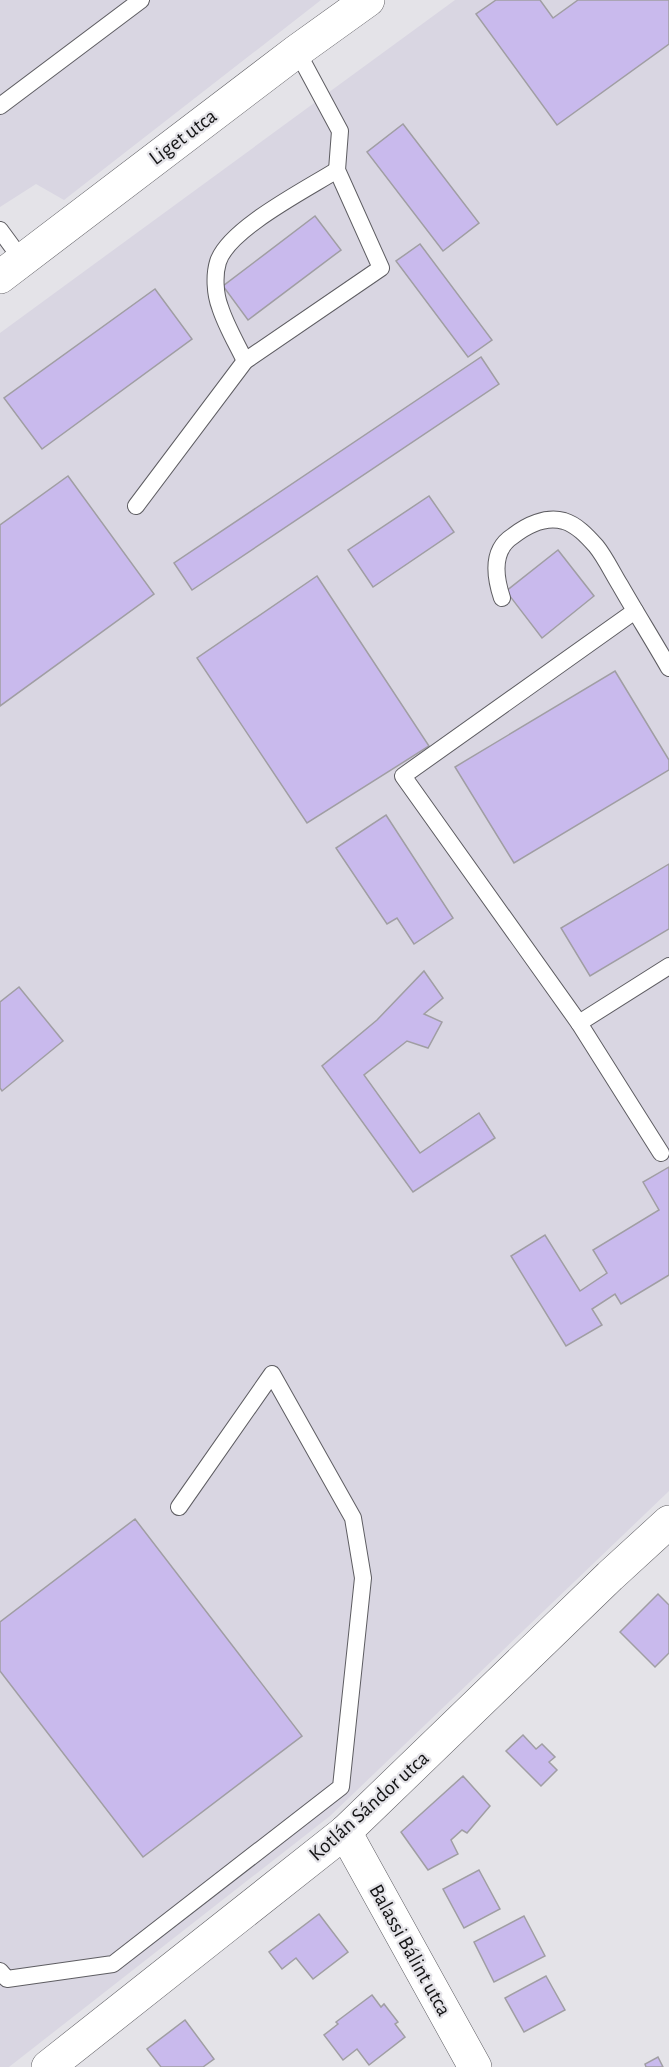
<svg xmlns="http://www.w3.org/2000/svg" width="669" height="2067" font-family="'Alegreya Sans',sans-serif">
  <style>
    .built { fill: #d9d6e2 }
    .building { fill: #c9baed; stroke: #a09ea3; stroke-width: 1.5 }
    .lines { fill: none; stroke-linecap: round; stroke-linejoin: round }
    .lane-casing { stroke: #5e5d62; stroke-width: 18 }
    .street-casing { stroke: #5e5d62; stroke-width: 34 }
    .lane { stroke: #fff; stroke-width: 16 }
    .street { stroke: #fff; stroke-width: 33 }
    .labels { text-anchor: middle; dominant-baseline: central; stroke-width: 4.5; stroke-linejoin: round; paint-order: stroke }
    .street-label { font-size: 21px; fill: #141415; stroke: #e4e3e8 }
  </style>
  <rect width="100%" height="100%" fill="#e4e3e8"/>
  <g class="built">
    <path d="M0 0H321L64 200 36 184 0 207Z"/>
    <path d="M455 0H669V1491L330 1816 9 2067H0V333Z"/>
  </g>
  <g class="building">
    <path d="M496 0H540L553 18 578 0H669V44L557 125 476 14Z"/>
    <path d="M403 124 479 223 443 251 367 152Z"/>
    <path d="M315 216 341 250 248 320 223 286Z"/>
    <path d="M420 244 492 340 468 357 396 261Z"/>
    <path d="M155 289 192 339 42 449 4 398Z"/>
    <path d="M481 357 499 384 192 590 174 563Z"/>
    <path d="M68 476 154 594 0 706V525Z"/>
    <path d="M429 496 454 532 373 587 348 550Z"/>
    <path d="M558 550 594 596 542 638 506 591Z"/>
    <path d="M317 576 429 746 307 823 197 658Z"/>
    <path d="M615 671 669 760V770L514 863 455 767Z"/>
    <path d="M386 815 453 918 414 944 397 918 387 924 336 848Z"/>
    <path d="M669 864V929L590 976 561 928Z"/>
    <path d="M424 971 443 998 424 1014 442 1022 428 1048 407 1041 364 1075 420 1153 479 1113 495 1138 413 1192 322 1066 377 1020Z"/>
    <path d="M19 987 63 1041 2 1091 0 1088V1002Z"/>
    <path d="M669 1167V1275L621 1304 615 1294 592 1309 602 1325 566 1346 511 1256 545 1235 580 1291 607 1273 593 1250 659 1210 643 1182Z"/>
    <path d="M135 1519 302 1736 143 1857 0 1671V1622Z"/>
    <path d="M658 1594 669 1605V1653L655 1667 620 1632Z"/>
    <path d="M523 1735 536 1749 542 1744 555 1757 549 1762 557 1770 541 1786 506 1751Z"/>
    <path d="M463 1776 490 1806 467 1833 462 1830 451 1840 458 1854 428 1870 401 1832Z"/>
    <path d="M479 1870 500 1909 464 1928 443 1889Z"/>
    <path d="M319 1914 348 1952 313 1979 296 1958 282 1969 269 1952Z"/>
    <path d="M524 1916 545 1956 494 1982 474 1942Z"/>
    <path d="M546 1976 565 2010 524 2032 505 1998Z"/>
    <path d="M372 1995 381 2007 384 2004 398 2022 395 2024 405 2037 369 2065 357 2049 343 2060 324 2035 338 2024 336 2022Z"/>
    <path d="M185 2020 214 2059 203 2067H161L147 2049Z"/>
    <path d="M658 2057 663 2067H646L645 2064Z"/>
  </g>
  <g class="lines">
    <g class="lane-casing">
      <g id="lane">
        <path d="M0 106 141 0"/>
        <path d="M0 230 22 260"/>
        <path d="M245 361C237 344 226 326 220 307 215 294 214 275 218 262 228 229 307 189 337 170"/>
        <path d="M136 506 245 361 381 268 337 170 340 131 297 51"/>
        <path d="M502 598C495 577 491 550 513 536 527 525 546 516 564 521 577 525 587 536 596 546 605 557 612 572 620 585 636 613 653 640 669 668"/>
        <path d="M635 611 403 776 579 1023 669 966"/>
        <path d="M579 1023 661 1153"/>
        <path d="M0 1971 7 1979 113 1964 341 1787 363 1578 353 1518 272 1374 179 1507"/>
      </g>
    </g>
    <g class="street-casing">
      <g id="street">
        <path d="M0 277 297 51 368 0"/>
        <path d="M345 1832 475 2067"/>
        <path d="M48 2067 345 1832 610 1576 669 1522"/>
      </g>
    </g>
    <use href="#lane" class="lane"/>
    <use href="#street" class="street"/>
  </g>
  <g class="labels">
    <g class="street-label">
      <text transform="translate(183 137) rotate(-37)">Liget utca</text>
      <text transform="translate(369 1806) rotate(-42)">Kotlán Sándor utca</text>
      <text transform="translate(410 1950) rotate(61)">Balassi Bálint utca</text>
    </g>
  </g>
</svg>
